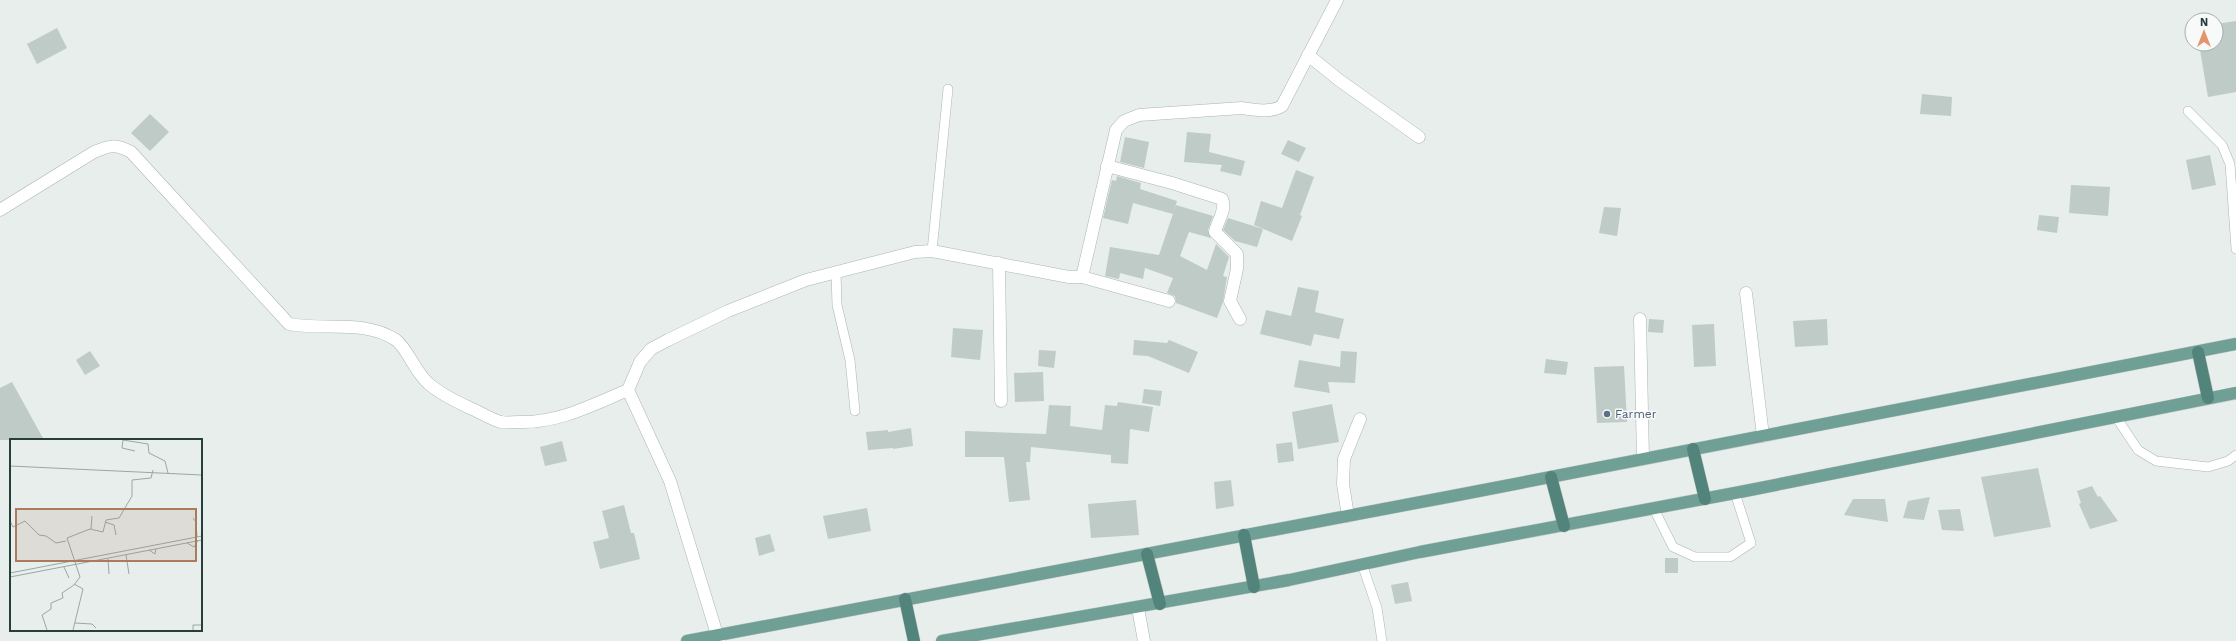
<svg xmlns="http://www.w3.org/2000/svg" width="2236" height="641" font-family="'Work Sans',sans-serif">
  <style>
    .building { fill: #bfcbc7 }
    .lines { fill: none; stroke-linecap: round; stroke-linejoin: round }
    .service-casing { stroke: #aab6b2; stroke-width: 10 }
    .minor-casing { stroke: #aab6b2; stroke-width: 13 }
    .primary-casing { stroke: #c3c9c8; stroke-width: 13 }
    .trunk-casing { stroke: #c3c9c8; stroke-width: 13 }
    .service { stroke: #fff; stroke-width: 9 }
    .minor { stroke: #fff; stroke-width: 12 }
    .primary { stroke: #709f96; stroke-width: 12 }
    .trunk { stroke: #52847c; stroke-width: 12 }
    .service-dot { fill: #5c6f8a; stroke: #f7faf9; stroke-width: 1.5 }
    .labels { text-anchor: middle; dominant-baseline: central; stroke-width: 3; stroke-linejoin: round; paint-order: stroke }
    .service-label { font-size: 12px; fill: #4e5e75; stroke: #f7faf9; text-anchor: start }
    .inset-road { fill: none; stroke: #9aa8a4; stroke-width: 1 }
    .view { fill: #ac7a5e; fill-opacity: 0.15; stroke: #ac7a5e; stroke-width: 2 }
    .inset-edge { fill: none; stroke: #273f3a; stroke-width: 2 }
  </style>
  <rect width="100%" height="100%" fill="#e7eeeb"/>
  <g class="building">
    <path d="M2236 21V92L2208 97 2199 44H2216V24Z"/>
    <path d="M57 28 67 48 37 64 27 44Z"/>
    <path d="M1922 94 1952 97 1951 116 1920 114Z"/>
    <path d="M150 114 169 132 150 151 131 133Z"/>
    <path d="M1187 132 1211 134 1209 152 1245 161 1241 176 1220 171 1222 165 1184 162Z"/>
    <path d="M1125 137 1149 142 1144 168 1120 162Z"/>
    <path d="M1288 140 1306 148 1299 162 1281 154Z"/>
    <path d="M2210 155 2216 185 2192 190 2186 160Z"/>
    <path d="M1296 170 1314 177 1300 215 1302 216 1292 241 1254 225 1261 201 1282 208Z"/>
    <path d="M1117 176 1141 183 1140 189 1177 201 1173 214 1133 203 1128 224 1103 218 1112 180 1116 181Z"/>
    <path d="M2071 185 2110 187 2108 216 2069 213Z"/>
    <path d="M1176 205 1213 216 1208 230 1211 238 1189 232 1180 256 1207 270 1216 244 1229 257 1223 276 1227 277 1223 302 1217 318 1176 303 1175 296 1167 293 1173 278 1145 268 1143 279 1120 273 1119 279 1105 276 1110 247 1159 255Z"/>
    <path d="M1604 207 1621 208 1617 236 1599 233Z"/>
    <path d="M2039 215 2059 217 2057 233 2037 230Z"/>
    <path d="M1228 218 1263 229 1257 247 1235 241 1223 230Z"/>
    <path d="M1298 287 1319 291 1315 312 1344 319 1339 339 1314 334 1311 346 1260 334 1266 310 1291 316Z"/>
    <path d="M1649 319 1664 320 1663 333 1648 332Z"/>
    <path d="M1827 319 1828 345 1795 347 1793 321Z"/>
    <path d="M1714 324 1716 366 1694 367 1692 325Z"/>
    <path d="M953 328 983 330 980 360 951 357Z"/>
    <path d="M1134 340 1167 343 1169 340 1198 352 1189 373 1148 356 1133 355Z"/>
    <path d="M1039 350 1056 351 1054 368 1038 366Z"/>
    <path d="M90 351 100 366 85 375 76 360Z"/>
    <path d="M1341 351 1357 352 1355 383 1328 382 1330 393 1294 387 1299 360 1340 367Z"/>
    <path d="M1546 359 1568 362 1566 375 1544 373Z"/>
    <path d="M1624 366 1627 422 1597 423 1594 367Z"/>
    <path d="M1043 372 1044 401 1015 402 1014 373Z"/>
    <path d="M12 382 44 440H0V388Z"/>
    <path d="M1144 389 1162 391 1160 406 1142 403Z"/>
    <path d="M1118 402 1153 407 1149 432 1130 429 1128 464 1111 463V455L1031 447 1030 462H1026L1030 500 1009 502 1004 457H965V431L1046 434 1049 405 1071 406 1070 426 1102 430 1105 405 1117 406Z"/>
    <path d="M1332 404 1339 442 1298 449 1292 412Z"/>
    <path d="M911 428 913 446 893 449V448L868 450 866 432 888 430V432Z"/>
    <path d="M562 441 567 461 545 466 540 447Z"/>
    <path d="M1292 442 1294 461 1278 463 1276 444Z"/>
    <path d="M2038 468 2051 527 1994 537 1981 477Z"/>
    <path d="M1231 480 1234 506 1216 509 1214 482Z"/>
    <path d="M2092 486 2098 497 2100 496 2118 521 2090 529 2079 504 2081 503 2077 491Z"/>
    <path d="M1930 497 1924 520 1903 518 1908 501Z"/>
    <path d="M1853 499H1885L1888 522 1844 515Z"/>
    <path d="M1136 500 1139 535 1091 538 1088 504Z"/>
    <path d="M624 505 631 533H634L640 559 600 569 593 542 609 538 602 511Z"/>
    <path d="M867 508 871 531 828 539 823 516Z"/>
    <path d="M1960 509 1964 531 1942 530 1938 510Z"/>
    <path d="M770 534 775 551 759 556 755 538Z"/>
    <rect x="1665" y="558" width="13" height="15"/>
    <path d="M1408 582 1412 601 1395 604 1391 585Z"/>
  </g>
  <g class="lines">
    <g class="service-casing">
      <g id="service">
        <path d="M2188 111 2222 145 2230 164 2236 249"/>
        <path d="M932 251 948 89"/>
        <path d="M836 272 837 305 850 360 855 411"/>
        <path d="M2116 417 2138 450 2156 461 2208 467 2228 461 2236 455"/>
        <path d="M1654 509 1673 547 1695 557H1730L1751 543 1735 493"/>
        <path d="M1362 564 1377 608 1382 641"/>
      </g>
    </g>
    <g class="minor-casing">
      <g id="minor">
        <path d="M1308 55 1339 80 1419 137"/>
        <path d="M1107 166 1172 183 1222 199C1227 209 1217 222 1215 232L1237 254V269L1230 301 1240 319"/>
        <path d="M0 210 94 152C111 145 115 144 131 152L289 324C324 331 365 319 396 340 407 348 415 372 428 383 439 393 457 402 470 408 480 412 490 419 501 422 506 423 513 422 519 422 559 423 592 405 628 390"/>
        <path d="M999 263 1001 401"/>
        <path d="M1082 277 1169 301"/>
        <path d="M1746 293 1763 436"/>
        <path d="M1640 319 1643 459"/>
        <path d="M1348 516 1343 484 1344 459 1360 419"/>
        <path d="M1138 608 1144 641"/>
        <path d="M719 641 670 481 628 390 640 362 651 349 668 340 728 311 806 280 915 252 932 251 1069 277H1082L1116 130 1124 121 1139 115 1242 108C1255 110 1271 113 1282 106L1337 0"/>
      </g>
    </g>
    <g class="primary-casing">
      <g id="primary">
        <path d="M687 641 1458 495 2236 344"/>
        <path d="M942 641 1289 580 1420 552 1735 493 2236 393"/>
      </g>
    </g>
    <g class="trunk-casing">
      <g id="trunk">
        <path d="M2198 352 2208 398"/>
        <path d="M1693 449 1705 499"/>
        <path d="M1551 477 1564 526"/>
        <path d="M1244 535 1254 587"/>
        <path d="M1147 554 1160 604"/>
        <path d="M905 599 914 641"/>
      </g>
    </g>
    <use href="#service" class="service"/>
    <use href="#minor" class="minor"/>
    <use href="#primary" class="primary"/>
    <use href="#trunk" class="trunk"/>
  </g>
  <circle class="service-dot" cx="1607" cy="414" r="4"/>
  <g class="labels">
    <g class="service-label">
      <text x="1615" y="414">Farmer</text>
    </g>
  </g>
  <g transform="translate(10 439)">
    <rect width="192" height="192" fill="#e7eeeb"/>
    <path class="inset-road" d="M113 1 138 5 139 14 155 22 158 34M113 1 112 9 125 12M0 27 192 36M183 79 186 83 187 98M0 82 3 88 15 82 29 96 36 97 46 104 56 102M95 83 104 86 106 96M81 90 82 77M177 104 184 108 188 101M139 111 145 115 146 110M116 116 119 135M98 120 99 135M54 128 59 139M0 134 192 97M0 138 192 101M65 184 82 185 86 189M37 191 32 176 41 170V164L53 159 52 154 64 146 70 138 57 99 80 90 93 93 96 81 109 79 122 57V41L141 39 143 31M63 191 73 150 64 145M183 191V186H192"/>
    <path class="view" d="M6 70H186V122H6Z"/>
    <rect width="192" height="192" class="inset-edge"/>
  </g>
  <g transform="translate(2204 32)"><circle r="19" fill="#f7faf9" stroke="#a4afad"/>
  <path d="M0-3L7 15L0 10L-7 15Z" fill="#e5936d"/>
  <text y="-6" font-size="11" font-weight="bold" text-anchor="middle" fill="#273f3a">N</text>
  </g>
</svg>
